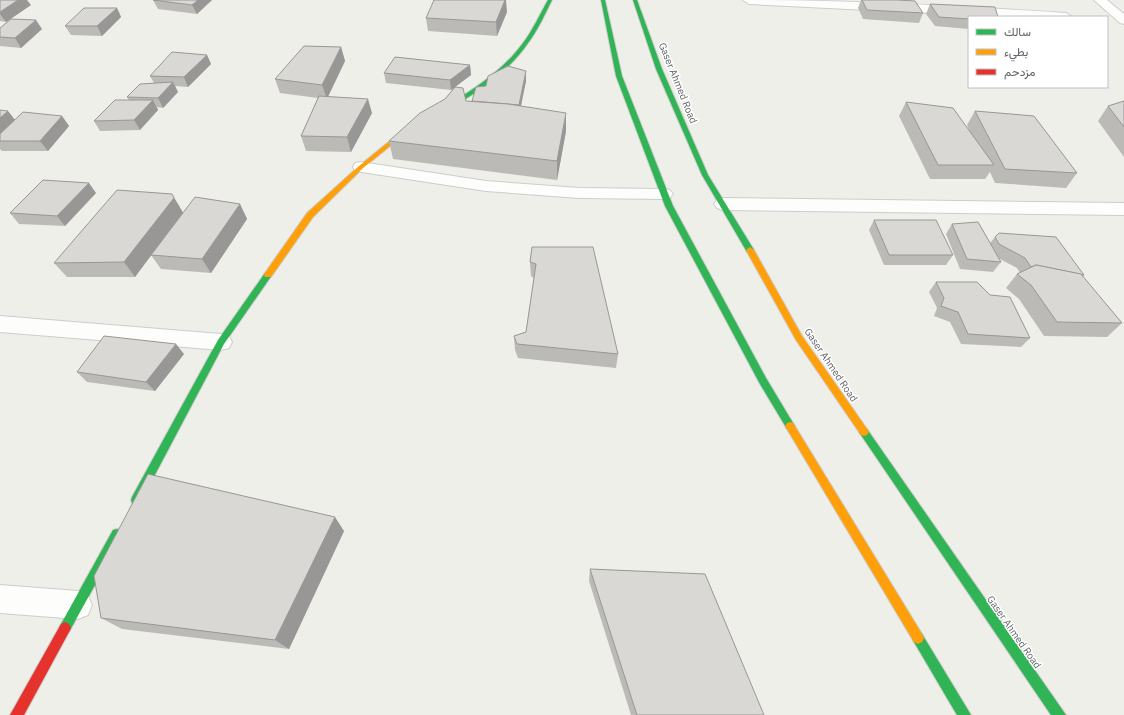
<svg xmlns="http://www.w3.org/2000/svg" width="1124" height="715" font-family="'IBM Plex Sans',Vazirmatn,sans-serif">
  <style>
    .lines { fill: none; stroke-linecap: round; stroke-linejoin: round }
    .street-casing { stroke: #cccdcc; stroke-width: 2 }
    .fast-casing { stroke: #cdcdcd; stroke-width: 2 }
    .slow-casing { stroke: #cdcdcd; stroke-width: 2 }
    .jam-casing { stroke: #cdcdcd; stroke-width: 2 }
    .street { fill: #fdfdfc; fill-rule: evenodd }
    .fast { fill: #30b455; fill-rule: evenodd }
    .slow { fill: #ff9f0a; fill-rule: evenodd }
    .jam { fill: #e5322d; fill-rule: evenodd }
    .wall { fill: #bbbab7 }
    .shaded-wall { fill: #989795 }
    .building { fill: #d9d8d5; stroke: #989795 }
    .labels { text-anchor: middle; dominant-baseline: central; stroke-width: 3; stroke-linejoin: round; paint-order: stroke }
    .street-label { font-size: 10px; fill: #5f6268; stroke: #fff }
  </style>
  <rect width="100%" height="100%" fill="#efefea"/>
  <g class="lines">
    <g class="street-casing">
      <g id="street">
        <path d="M743 0C851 0 958 6 1066 13L1072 17H1010L749 4Z"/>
        <path d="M1094 0H1107L1124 14V24L1120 23Z"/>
        <path d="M361 162 486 181 579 188 664 189 670 190 673 194 670 198 664 199 579 198 486 191 355 171 353 167 355 163Z"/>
        <path d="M723 198 1124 203V215L723 210 717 208 714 204 717 200Z"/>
        <path d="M0 316 221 334 229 336 232 342 229 348 221 350 0 332Z"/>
        <path d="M0 585 78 591 88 595 92 605 88 615 78 619 0 613Z"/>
      </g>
    </g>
    <g class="fast-casing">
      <g id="fast">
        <path d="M548 0H552C545 14 538 30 528 43 506 76 468 98 434 118H430V116C463 96 500 75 523 43 533 30 540 14 548 0Z"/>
        <path d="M601 0H605L622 76 673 206 766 378 793 423 795 426 793 429 790 430 787 429 760 384 665 206 616 76Z"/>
        <path d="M633 0H637L662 69 708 175 754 250 753 252H747L702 175 656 69Z"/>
        <path d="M268 272 272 275 224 344 140 503 136 505 132 503 131 500 132 497 218 340 265 273Z"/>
        <path d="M864 428 867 429 1066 715H1051L861 435 859 432 861 429Z"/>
        <path d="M117 529 121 530 122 534 121 538 69 632 65 634 61 632 59 628 61 624 113 530Z"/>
        <path d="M918 632 922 634 971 715H957L914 642 912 638 914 634Z"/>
      </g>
    </g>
    <g class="slow-casing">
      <g id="slow">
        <path d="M430 116 435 117 395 142 363 168 313 217 271 277H265L264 275 265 273 307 213 359 166 391 140Z"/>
        <path d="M750 247 754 250 802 336 867 429 869 432 867 435 864 436 861 435 796 340 746 250Z"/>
        <path d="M790 422 793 423 922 634 924 638 922 642 918 644 914 642 787 429 785 426 787 423Z"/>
      </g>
    </g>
    <g class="jam-casing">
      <path id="jam" d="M65 622 69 624 71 628 69 632 24 715H10L61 624Z"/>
    </g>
    <use href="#street" class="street"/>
    <use href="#fast" class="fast"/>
    <use href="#slow" class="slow"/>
    <use href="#jam" class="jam"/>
  </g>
  <g class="wall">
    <path d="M0 0 31 5 6 22 0 21Z"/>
    <path d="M153 0H212L197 14 158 9Z"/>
    <path d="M861 0H897L923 13 919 23 863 19 858 8Z"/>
    <path d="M930 4 969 17V29L935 26 926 14Z"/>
    <path d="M117 8 121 17 102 36 71 35 65 26Z"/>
    <path d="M507 12 497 36 428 31 426 18Z"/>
    <path d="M0 28 42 29 21 48 0 46Z"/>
    <path d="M341 47 345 61 328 96 372 113 351 152 306 151 301 136 318 98 280 93 275 79Z"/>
    <path d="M207 55 211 64 188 87 175 86 178 92 163 108 157 107 158 110 140 130 100 131 94 121 129 100 127 97 154 83 150 76Z"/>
    <path d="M470 65 471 75 455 87 466 101H472L526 81 521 106 566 131 557 180 393 159 389 141 445 99 454 88 451 90 386 83 384 73Z"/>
    <path d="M1124 101V157L1098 121 1108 106Z"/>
    <path d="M906 102 970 132 967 125 975 111 1077 173 1066 188 995 183 990 172 985 179H930L899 116Z"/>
    <path d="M0 110 15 120 62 116 69 126 48 151H2L0 149Z"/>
    <path d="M96 193 65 226 19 224 10 213Z"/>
    <path d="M240 204 247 219 211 273 161 269 151 255 135 277H67L54 263 181 209 183 213 155 250Z"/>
    <path d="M874 220 953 255 946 265H884L869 230Z"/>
    <path d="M952 224 990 243 995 237 1084 275 1083 277 1122 323 1107 337 1044 336 1019 299 1006 288 1017 274 1020 273 1017 268 998 258 1001 262 993 272 960 269 946 234Z"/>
    <path d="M532 247 618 354 616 368 518 358 515 350 514 336 526 332 534 278 531 276 530 262Z"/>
    <path d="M936 282 1030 338 1021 347 961 344 950 322 934 316 937 308 929 292Z"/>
    <path d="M184 354 155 391 87 382 77 372Z"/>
    <path d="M344 531 289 649 122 629 101 618Z"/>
    <path d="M590 569 764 715H631L589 581Z"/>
  </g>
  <g class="shaded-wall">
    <path d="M18 0H27L31 5 6 22 0 14V12Z"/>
    <path d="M198 0H212L197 14 192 5Z"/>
    <path d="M505 0H506L507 12 497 36 496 22Z"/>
    <path d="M117 8 121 17 102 36 97 26Z"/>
    <path d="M36 20 42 29 21 48 15 38Z"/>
    <path d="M341 47 345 61 327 99 322 85Z"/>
    <path d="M207 55 211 64 188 87 184 77Z"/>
    <path d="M470 65 471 75 451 90 450 80Z"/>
    <path d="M526 71V81L518 119V109Z"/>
    <path d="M173 82 178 92 163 108 158 98Z"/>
    <path d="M368 99 372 113 351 152 347 137Z"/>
    <path d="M153 100 158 110 140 130 134 120Z"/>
    <path d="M8 111 16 121 0 135V118Z"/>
    <path d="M566 113V131L557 180V161Z"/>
    <path d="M62 116 69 126 48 151 40 141Z"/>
    <path d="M89 183 96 193 65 226 57 216Z"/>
    <path d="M172 194 181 209 183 213 135 277 124 262Z"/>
    <path d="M240 204 247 219 211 273 202 259Z"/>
    <path d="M176 344 184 354 155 391 146 382Z"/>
    <path d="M335 517 344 531 289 649 275 640Z"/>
  </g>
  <g class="building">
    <path d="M0 0H18L0 12Z"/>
    <path d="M153 0H198L192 5Z"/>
    <path d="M434 0H505L496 22 426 18Z"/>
    <path d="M862 0H897L915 1 923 13 867 10Z"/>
    <path d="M930 4 995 7 998 17H969V19L939 17Z"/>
    <path d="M84 8H117L97 26H65Z"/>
    <path d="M11 19 36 20 15 38 0 37V28Z"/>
    <path d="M304 46 341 47 322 85 275 79Z"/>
    <path d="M172 52 207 55 184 77 150 76Z"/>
    <path d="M395 57 470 65 450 80 384 73Z"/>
    <path d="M508 66 526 71 519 105 508 104 472 101 476 87 486 86 488 76Z"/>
    <path d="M173 82 158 98 127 97 140 84Z"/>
    <path d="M455 87 463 88 466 101 508 104 566 113 557 161 389 141 420 113 445 99Z"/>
    <path d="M319 96 368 99 347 137 301 136Z"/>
    <path d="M115 100H153L134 120 94 121Z"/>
    <path d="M1124 101V127L1108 106Z"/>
    <path d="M906 102 953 108 994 165H938Z"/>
    <path d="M0 110 8 111 0 118Z"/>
    <path d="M975 111 1034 116 1077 173 1005 169Z"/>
    <path d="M23 112 62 116 40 141H0V134Z"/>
    <path d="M43 180 89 183 57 216 10 213Z"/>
    <path d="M117 190 172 194 174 198 124 262 54 263Z"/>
    <path d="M195 197 240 204 202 259 151 255Z"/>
    <path d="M874 220H936L953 255H889Z"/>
    <path d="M978 222 1001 262 967 259 952 224Z"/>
    <path d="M999 233 1056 237 1084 275 1036 265 1031 267 1025 258 999 244 995 237Z"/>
    <path d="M532 247H593L618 354 517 344 514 336 526 332 536 264 530 262Z"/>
    <path d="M1036 265 1081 274 1122 323 1057 322 1031 285 1017 274Z"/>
    <path d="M936 282H977L990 295 1010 297 1030 338 968 334 958 312 941 306 944 298Z"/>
    <path d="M104 336 176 344 146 382 77 372Z"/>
    <path d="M148 474 335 517 275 640 101 618 94 576Z"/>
    <path d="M590 569 705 574 764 715H637Z"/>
  </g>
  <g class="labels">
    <g class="street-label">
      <text transform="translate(678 83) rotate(68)">Gaser Ahmed Road</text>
      <text transform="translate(831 365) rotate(56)">Gaser Ahmed Road</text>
      <text transform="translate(1014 632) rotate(55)">Gaser Ahmed Road</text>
    </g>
  </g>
  <rect x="968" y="16" width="140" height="72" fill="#ffffff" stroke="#bfc0c3"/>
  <rect x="976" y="29" width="20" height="6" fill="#30b455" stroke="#bfc0c3"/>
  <text x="1004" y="36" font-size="12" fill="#5f6268">سالك</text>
  <rect x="976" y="49" width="20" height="6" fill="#ff9f0a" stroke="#bfc0c3"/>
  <text x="1004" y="56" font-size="12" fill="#5f6268">بطيء</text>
  <rect x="976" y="69" width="20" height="6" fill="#e5322d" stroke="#bfc0c3"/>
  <text x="1004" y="76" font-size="12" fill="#5f6268">مزدحم</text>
</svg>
